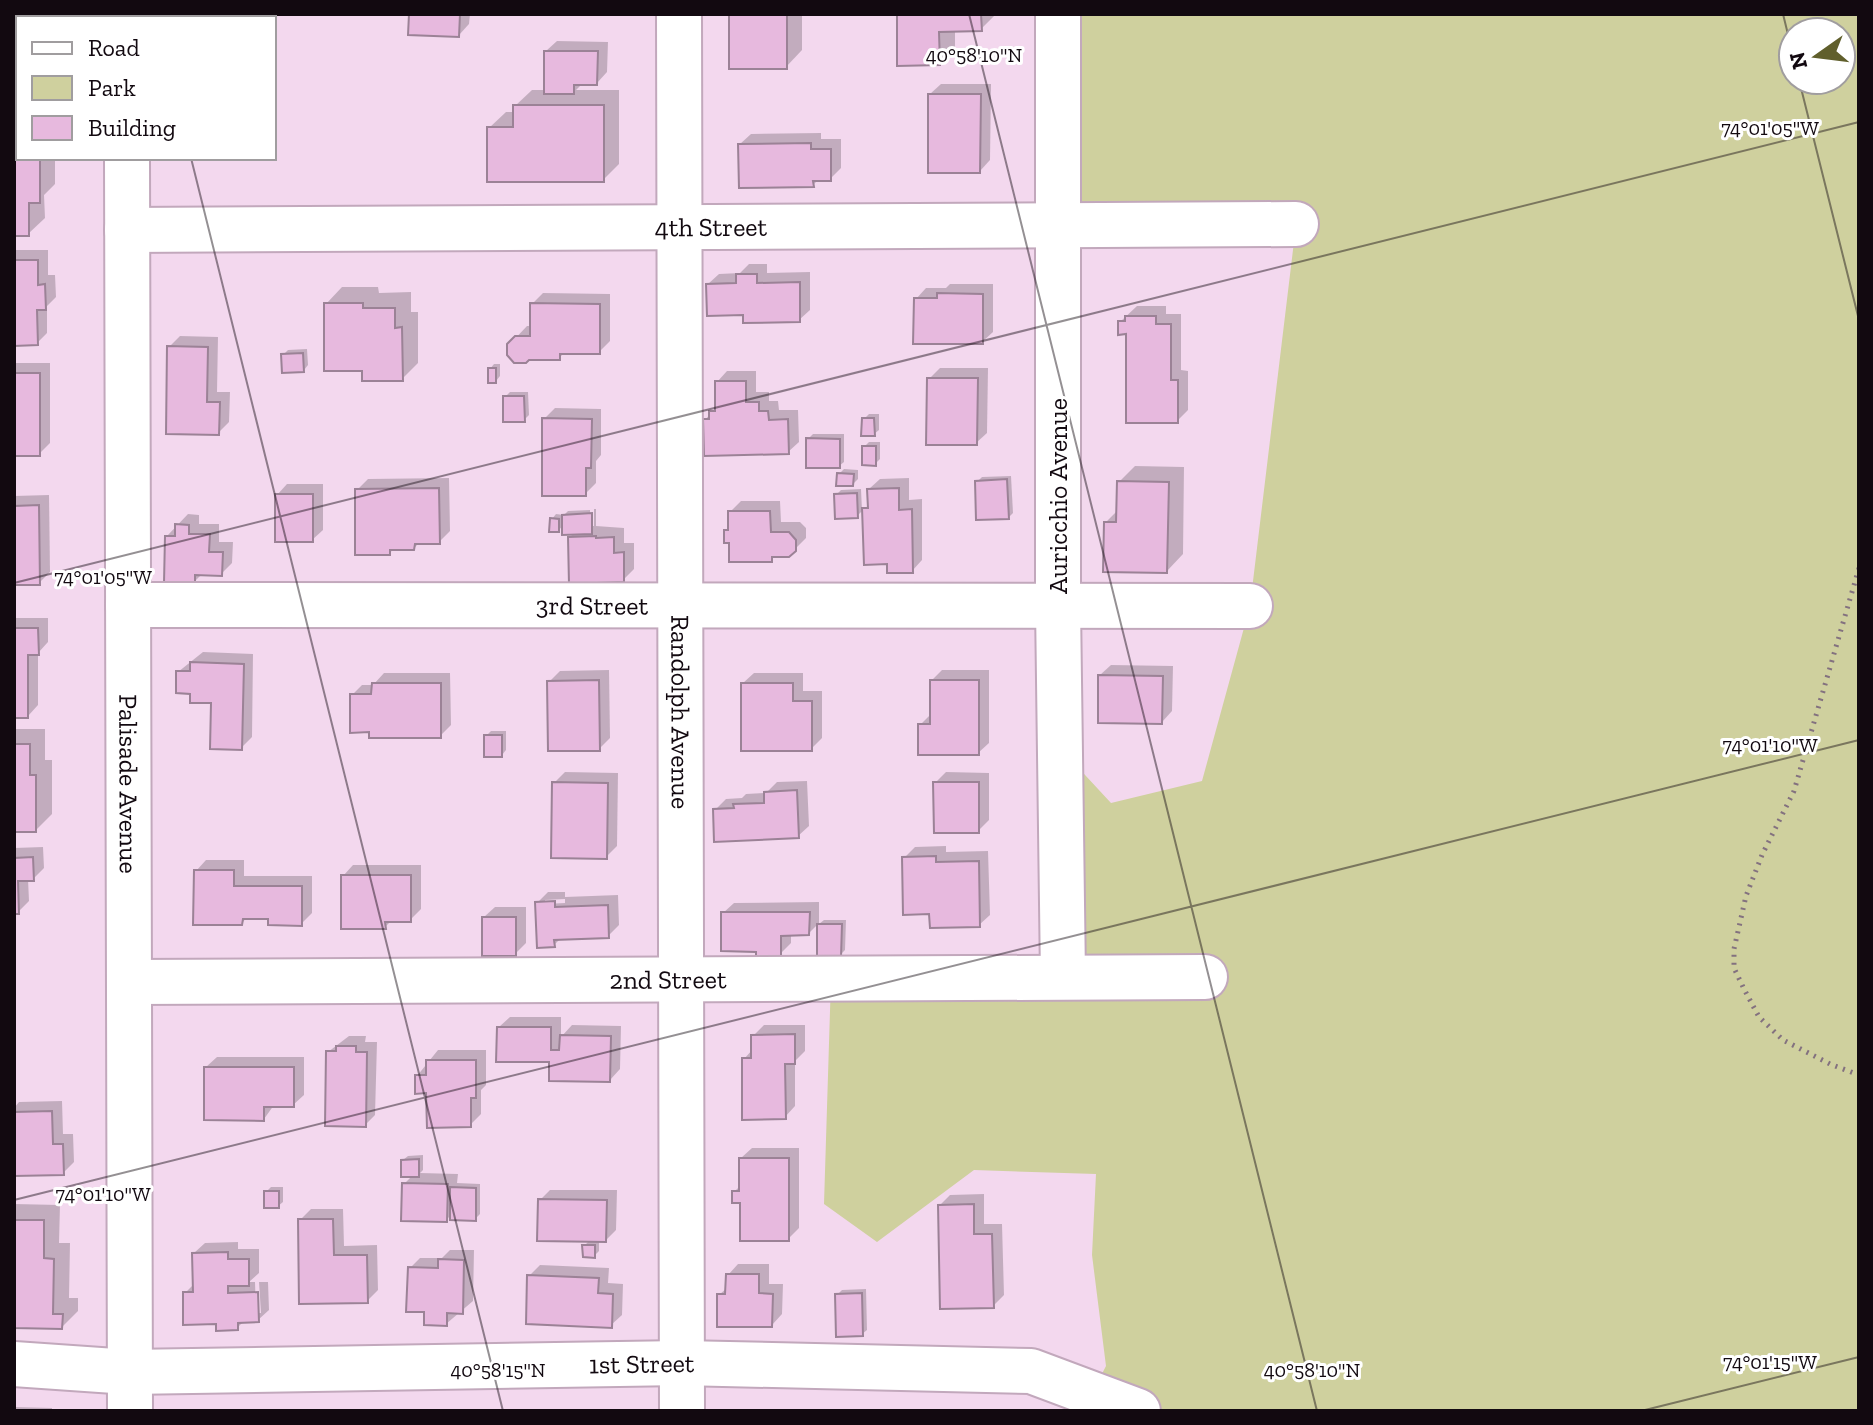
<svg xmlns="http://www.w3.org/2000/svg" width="1873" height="1425" font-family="'Zilla Slab',serif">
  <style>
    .green { fill: #cfd09e; fill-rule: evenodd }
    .shadow { fill: #0003; fill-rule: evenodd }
    .building { fill: #e7b9de; stroke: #9b8296; stroke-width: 2 }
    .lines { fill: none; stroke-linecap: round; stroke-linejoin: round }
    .minor-casing { stroke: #c2a8bc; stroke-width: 48 }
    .path { stroke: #83717f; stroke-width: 5; stroke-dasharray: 2 6; stroke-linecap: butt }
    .minor { stroke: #fff; stroke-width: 44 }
    .ticks { fill: none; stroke: #120910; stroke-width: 2; stroke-opacity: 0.45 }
    .labels { text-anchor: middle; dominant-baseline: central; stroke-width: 6; stroke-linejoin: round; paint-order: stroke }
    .street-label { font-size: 26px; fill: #120910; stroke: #fff }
    .ticks-label { font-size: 20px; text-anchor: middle; fill: #120910; stroke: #fff; stroke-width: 6; stroke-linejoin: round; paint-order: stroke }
  </style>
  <rect width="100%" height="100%" fill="#f3d8ee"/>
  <path class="green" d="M1058 14H1859V1411H1083L1106 1366 1092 1255 1096 1174 974 1170 877 1242 824 1204 831 979 1063 977 1060 748 1111 803 1202 781 1250 606 1296 225 1058 226ZM1793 32H1841V80H1793Z"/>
  <g class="shadow">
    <path d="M411 14H470L469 24 459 35Z"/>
    <path d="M731 14H802V50L786 67Z"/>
    <path d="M899 14H996L981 29 955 30V47L939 63Z"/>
    <rect x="14" y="18" width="4" height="101"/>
    <path d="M557 41 608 42 607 72 597 83H583L576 90H619V164L603 180 489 128 506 112H515V106L532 90H546V51Z"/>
    <path d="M941 84H991L990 160 980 171 930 94Z"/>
    <path d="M14 132H18V158H55V184L44 195 45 218 28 234H14Z"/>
    <path d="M821 133V139H841V168L830 179H819L813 185 740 144 751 134Z"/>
    <path d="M14 250H48V275H55L56 297 47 306V333L37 343 14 344Z"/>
    <path d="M749 264H767V273L810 272V310L799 320 745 313 708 284 719 274 740 273Z"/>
    <path d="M950 284H993V332L982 342 916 299 926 288H946Z"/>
    <path d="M342 287H378L379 293 411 292V312H418V363L402 379 364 369 326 304Z"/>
    <path d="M543 293 610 294V341L599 352H565L559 358 509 345 527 326H532V304Z"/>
    <path d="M1137 306H1166V314H1181V370L1188 371V410L1177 421 1120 322Z"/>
    <path d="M180 336 218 337 217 392H230L229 422 218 433 169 347Z"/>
    <path d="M307 349 308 365 304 370 283 355 288 350Z"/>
    <path d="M14 363H50V443L39 454H14Z"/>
    <path d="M494 364H500V376L496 381 490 369Z"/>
    <path d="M940 368H988L987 433 976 443 929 379Z"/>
    <path d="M727 371H756V392H769V401H778L779 410H798L799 442 788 452 705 420 717 406V382Z"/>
    <path d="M510 392H528L529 415 524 420 505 397Z"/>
    <path d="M555 408 601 409V455L596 461V483L585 494 544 419Z"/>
    <path d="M869 414H879V430L874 434 864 419Z"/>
    <path d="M813 434H844V462L839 466 808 439Z"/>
    <path d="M869 442H880V459L875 464 864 447Z"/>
    <path d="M1135 466 1184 467 1183 554 1167 571 1106 522 1118 510 1119 482Z"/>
    <path d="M844 469 858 470V479L853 484 839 474Z"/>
    <path d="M1011 476 1013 513 1008 518 977 482 982 477Z"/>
    <path d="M449 478 450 531 439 542H420L414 548H394L390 553 357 490 368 479Z"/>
    <path d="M909 478V500L922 499V560L912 571 889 562 864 509 857 516 836 495 841 490 861 489 862 511 870 504 869 489 880 479Z"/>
    <path d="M287 484H323V530L312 540 277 495Z"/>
    <path d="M49 495 50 572 39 583H14V496Z"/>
    <path d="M741 501H780L781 522H800L806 528V538L795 549 776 555 771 560 726 531 730 526V512Z"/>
    <path d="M594 509H596V526L624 528V543H634V569L623 580 570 537 575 532 564 524 559 530 552 519 556 514 564 515 568 511 590 510V526H594Z"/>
    <path d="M188 514 199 515V524H219V542H233L232 563 221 574H202L194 582 167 536Z"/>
    <path d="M14 618H48V642L38 653V705L28 716H14Z"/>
    <path d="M203 652 253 654 252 737 241 748 213 701 192 692 178 672Z"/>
    <path d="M1111 665 1173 666 1172 711 1162 722 1100 675Z"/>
    <path d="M609 670 610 738 599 749 549 682 560 671Z"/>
    <path d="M942 670H989V743L978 753 920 725 932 713V680Z"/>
    <path d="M384 673H450L451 725 440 736 370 730 352 695 362 685H373Z"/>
    <path d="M754 673H803V691H822V738L811 749 743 683Z"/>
    <path d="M14 729H45V760H52V814L36 830H14Z"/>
    <path d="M491 731H506V750L502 755 486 736Z"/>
    <path d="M565 772 618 773 617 846 606 857 554 783Z"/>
    <path d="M946 772 989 773V820L978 831 935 783Z"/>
    <path d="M807 781 809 826 798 836 715 810 726 799 742 798 746 794 766 793 777 782Z"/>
    <path d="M946 846V852L988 851 990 915 979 925 931 912 904 858 915 847Z"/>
    <path d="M43 847 44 868 33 879H28L29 901 18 912H14V848Z"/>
    <path d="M206 860H244V876H312V913L301 924 270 917H247L242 923 196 871Z"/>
    <path d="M353 865H421V909L410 920H392L385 927 343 876Z"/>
    <path d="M548 892H565V897L618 895 619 925 608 936 561 938 554 945 537 903ZM565 899V903L545 904V900Z"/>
    <path d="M819 902V924L824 920H846L845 950 840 955H819V923L809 933H791V943L780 954 723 913 734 903Z"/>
    <path d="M495 907H526V943L515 954 484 917Z"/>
    <path d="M510 1017H561V1037L572 1025 621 1026 620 1069 610 1080 551 1060 499 1027Z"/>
    <path d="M764 1025H805V1051L795 1061V1106L785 1117 744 1059 753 1049V1036Z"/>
    <path d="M349 1036H366L365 1042H377L375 1115 365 1125 328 1052Z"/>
    <path d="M438 1050H486V1085L481 1090V1114L470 1125 428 1091 417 1076Z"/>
    <path d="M217 1057H304V1095L293 1105H274L264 1119 206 1067Z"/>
    <path d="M62 1101 63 1134H73L74 1162 63 1173 14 1174V1108L19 1102Z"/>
    <path d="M752 1148H799V1228L788 1239 734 1192 741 1185V1158Z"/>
    <path d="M423 1155V1170L420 1173 458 1174 457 1183 480 1184V1214L475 1219 452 1214 446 1220 404 1184 413 1175 403 1160 408 1156Z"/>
    <path d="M271 1187H283V1202L278 1206 266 1192Z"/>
    <path d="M550 1190H617L616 1230 606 1240H599V1251L594 1256 584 1246 590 1240 540 1200Z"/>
    <path d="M984 1194V1224H1002L1004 1295 993 1306 940 1205 950 1195Z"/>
    <path d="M14 1204 60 1205 59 1243H70L69 1298H78V1311L62 1327 14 1326Z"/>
    <path d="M311 1209H343L344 1246 377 1245 378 1290 367 1301 300 1220Z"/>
    <path d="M238 1242V1249H259V1273L249 1282H255L256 1313H261L259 1282H268L269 1310 258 1320 244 1321 237 1328 218 1322 185 1293 195 1283 194 1253 205 1243Z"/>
    <path d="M450 1250H474L473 1301 446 1324 426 1310 410 1268 420 1258H442Z"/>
    <path d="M738 1264H769V1284H783L782 1314 772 1325 719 1295 728 1287V1275Z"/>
    <path d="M540 1265 609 1268 608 1283 623 1284 622 1315 611 1325 529 1276Z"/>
    <path d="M866 1289 867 1330 862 1334 837 1295 842 1290Z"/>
    <path d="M14 1407 52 1408V1411H14Z"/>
  </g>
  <g class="building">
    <path d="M409 14H460L459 37 408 35Z"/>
    <rect x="729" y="14" width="58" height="55"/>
    <path d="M897 14H981L982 31 939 32 940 65 897 66Z"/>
    <rect x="14" y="34" width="4" height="87"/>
    <path d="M544 51H598L597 85H574V94H544Z"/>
    <path d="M928 94H981L980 173H928Z"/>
    <path d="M513 105H604V182H487V127H513Z"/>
    <path d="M811 143V149H831V181H813L814 187 739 188 738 144Z"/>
    <path d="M14 148H18V158H40V203H29V236H14Z"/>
    <path d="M14 260H38V285L45 284 46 310H37L38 345 14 346Z"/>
    <path d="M736 274H757V283L800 282V322L743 323V315L707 316 706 284 736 283Z"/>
    <path d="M937 293 983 294V344H913L914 298H937Z"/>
    <path d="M324 303H363V308H395V328L402 327 403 381H362V371H324Z"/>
    <path d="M530 303 600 304V354H560V360H529L526 363H514L507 355V344L515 336H530Z"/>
    <path d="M1125 316H1156V324H1171V380H1178V423H1126V334L1118 335V321H1125Z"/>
    <path d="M167 346 208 347 207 402H220L219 435 166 434Z"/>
    <path d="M303 353 304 372 282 373 281 354Z"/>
    <rect x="488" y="368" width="8" height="15"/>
    <rect x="14" y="373" width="26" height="83"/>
    <path d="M927 378H978L977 445H926Z"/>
    <path d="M715 381H746V402H759V411H768L769 420 788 419 789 454 704 456 703 419H709V411H715Z"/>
    <path d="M503 396H524L525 422H503Z"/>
    <path d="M542 418 592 419 591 468H586V496H542Z"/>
    <path d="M862 418H874L875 436H861Z"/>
    <path d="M806 438 840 439V468H806Z"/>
    <path d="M862 446H876V466L862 465Z"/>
    <path d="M837 473 854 474 853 486H836Z"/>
    <path d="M1007 479 1009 519 976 520 975 481Z"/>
    <path d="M1117 481 1169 482 1167 573 1103 572 1104 522H1116Z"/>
    <path d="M439 488 440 544H415L414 550H390V555H355V489Z"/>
    <path d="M899 488V510L912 509 913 573H887V564L864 565 862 508H868L867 489Z"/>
    <path d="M857 493 858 518 835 519 834 494Z"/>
    <rect x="275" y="494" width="38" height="48"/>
    <path d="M39 505 40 585H14V506Z"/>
    <path d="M728 511H770L771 532H789L796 540V551L789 557H772V562H729V543H724V530H728Z"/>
    <path d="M592 513V534L562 535V515Z"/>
    <path d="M550 518 559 519V532H549Z"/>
    <path d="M175 524 189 525V534H210L209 552H223L222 576 195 575V584L164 583 165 536H175Z"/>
    <path d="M596 536V538L614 537V553L624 552V582L569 584 568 537Z"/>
    <path d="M14 628H38L39 655H28V718H14Z"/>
    <path d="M190 662 244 664 242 750 210 749 211 703H190V694L176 693V671H190Z"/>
    <path d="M1098 675 1163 676 1162 724 1098 723Z"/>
    <path d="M599 680 600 751H548L547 681Z"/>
    <path d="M930 680H979V755H918V724H930Z"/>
    <path d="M372 683H441V738H369V732L350 733V694H371Z"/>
    <path d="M741 683H793V701H812V751H741Z"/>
    <rect x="484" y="735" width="18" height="22"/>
    <path d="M14 744H30V775H36V832H14Z"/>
    <path d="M552 782 608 783 607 859 551 858Z"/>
    <path d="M933 782H979V833H934Z"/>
    <path d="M797 790 799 838 714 842 713 809 734 808 733 804 764 803V792Z"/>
    <path d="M936 856V862L979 861 980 927 930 928 929 914 903 915 902 857Z"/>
    <path d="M33 857 34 881H18L19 914H14V858Z"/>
    <path d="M194 870H234V886H302V926L268 925V919H243L242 925H193Z"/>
    <path d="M341 875H411V922H385L386 929H341Z"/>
    <path d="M555 901V907L608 905 609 938 554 940 555 947 537 948 535 902Z"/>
    <path d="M721 912H810L809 935 781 936V956L756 957V952L721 951Z"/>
    <rect x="482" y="917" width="34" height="39"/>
    <path d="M817 924H842L841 957H817Z"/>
    <path d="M497 1027H551V1050H559L560 1035 611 1036 610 1082 549 1081V1062H496Z"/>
    <path d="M795 1034V1064H785L786 1119 742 1120V1058H751V1035Z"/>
    <path d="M336 1046H356V1052H367L366 1127 325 1126 326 1051H336Z"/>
    <path d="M426 1060H476V1098H471V1127L427 1128 426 1093 415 1094V1075H426Z"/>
    <path d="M204 1067H294V1107H264V1121L204 1120Z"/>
    <path d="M52 1111 53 1144H63L64 1175 14 1176V1112Z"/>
    <path d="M739 1158H789V1241H740V1203H732V1191H739Z"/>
    <path d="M419 1159V1177H401V1160Z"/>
    <path d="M402 1183 448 1184 447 1222 401 1221Z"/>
    <path d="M450 1187 476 1188V1221L450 1220Z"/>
    <rect x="264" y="1191" width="15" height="17"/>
    <path d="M538 1199 607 1200 606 1242 537 1241Z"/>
    <path d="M974 1204V1234H992L994 1308 940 1309 938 1205Z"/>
    <path d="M298 1219H333L334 1255H367L368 1303 299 1304Z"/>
    <path d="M14 1220H44V1258L54 1259 53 1314H63L62 1329 14 1328Z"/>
    <path d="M582 1245H595V1258L583 1257Z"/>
    <path d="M228 1252V1259H249V1286H228V1293L258 1292 259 1322 238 1323V1330L216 1331V1324L183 1325V1292H193L192 1253Z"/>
    <path d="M438 1259 464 1260 463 1314 447 1313V1326L424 1325V1312H406L408 1267 438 1268Z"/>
    <path d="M726 1274H759V1293L773 1294 772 1327H717V1294H725Z"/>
    <path d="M527 1275 599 1278 598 1293 613 1294 612 1328 526 1324Z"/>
    <path d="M862 1293 863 1336 836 1337 835 1294Z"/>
  </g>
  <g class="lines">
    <g class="minor-casing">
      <g id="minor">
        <path d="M126 14V18"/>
        <path id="s1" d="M679 14 682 1411"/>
        <path d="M1058 14V606L1063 977"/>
        <path id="s2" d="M127 158 130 1411"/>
        <path id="s3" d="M127 230 1296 224"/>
        <path id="s4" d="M128 605 1250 606"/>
        <path id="s5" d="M130 982 1205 977"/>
        <path id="s6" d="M14 1364 129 1372 682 1363 1031 1371 1138 1411"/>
      </g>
    </g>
    <path class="path" d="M1859 568 1794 791 1762 855 1746 896 1734 949V968L1744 989 1759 1017 1783 1040 1830 1064 1859 1075"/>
    <use href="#minor" class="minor"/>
  </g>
  <path class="ticks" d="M155 14 156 18M969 14 1317 1411M1783 14 1793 55M1799 80 1859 320M191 158 503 1411M14 583 1859 122M14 1200 1859 740M1641 1411 1859 1357"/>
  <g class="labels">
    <g class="street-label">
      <text stroke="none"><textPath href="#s3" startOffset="584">4th Street</textPath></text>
      <text transform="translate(1058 496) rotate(-90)">Auricchio Avenue</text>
      <text stroke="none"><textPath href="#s4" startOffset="464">3rd Street</textPath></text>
      <text stroke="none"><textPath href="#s1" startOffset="698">Randolph Avenue</textPath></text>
      <text stroke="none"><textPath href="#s2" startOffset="626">Palisade Avenue</textPath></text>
      <text stroke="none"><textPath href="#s5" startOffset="538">2nd Street</textPath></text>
      <text stroke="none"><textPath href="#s6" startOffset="628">1st Street</textPath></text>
    </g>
  </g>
  <g class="ticks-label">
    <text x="974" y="62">40°58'10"N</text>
    <text x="1770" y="135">74°01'05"W</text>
    <text x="103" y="584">74°01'05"W</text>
    <text x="1770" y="752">74°01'10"W</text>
    <text x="103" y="1201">74°01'10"W</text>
    <text x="1770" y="1369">74°01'15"W</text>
    <text x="498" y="1377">40°58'15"N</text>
    <text x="1312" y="1377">40°58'10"N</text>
  </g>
  <rect width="1873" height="1425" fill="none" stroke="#120910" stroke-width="32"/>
  <rect x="16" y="16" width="260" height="144" fill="#ffffff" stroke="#a09d9f" stroke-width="2"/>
  <rect x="32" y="42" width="40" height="12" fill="#ffffff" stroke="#a09d9f" stroke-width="2"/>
  <text x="88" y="56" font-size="24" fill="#120910">Road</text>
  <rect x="32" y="76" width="40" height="24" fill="#cfd09e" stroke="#a09d9f" stroke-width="2"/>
  <text x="88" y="96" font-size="24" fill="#120910">Park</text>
  <rect x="32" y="116" width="40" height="24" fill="#e7b9de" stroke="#a09d9f" stroke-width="2"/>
  <text x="88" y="136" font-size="24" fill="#120910">Building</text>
  <g transform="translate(1817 56) rotate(256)"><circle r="38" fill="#ffffff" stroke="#a09d9f" stroke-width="2"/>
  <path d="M0-6L14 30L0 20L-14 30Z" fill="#605f2c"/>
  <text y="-12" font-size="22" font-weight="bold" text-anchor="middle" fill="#120910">N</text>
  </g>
</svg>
